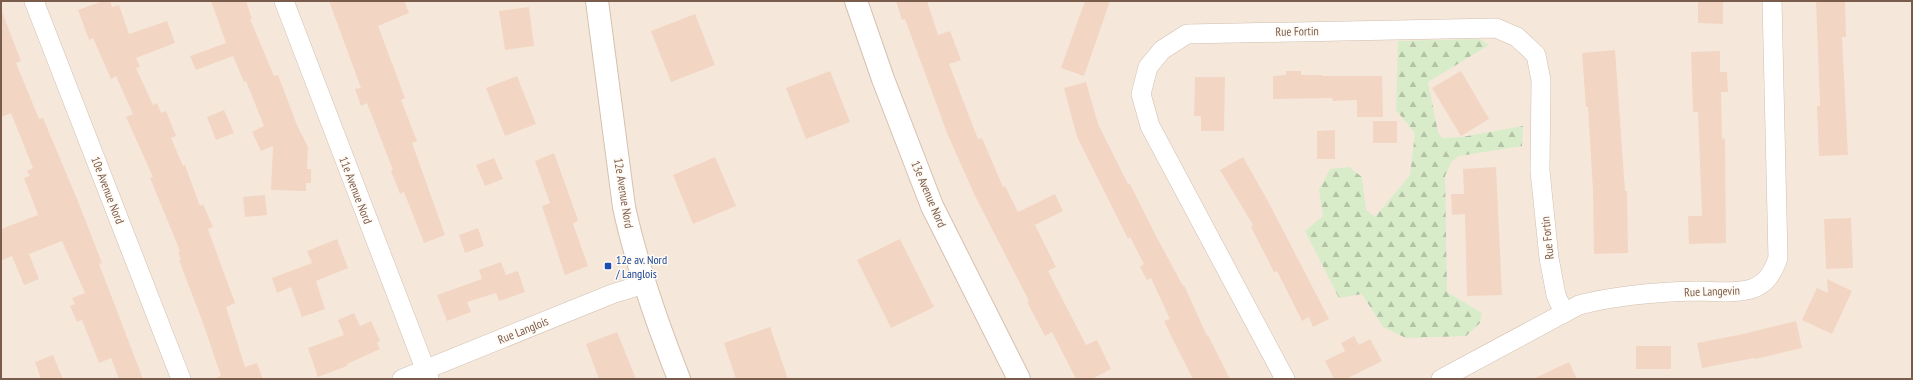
<svg xmlns="http://www.w3.org/2000/svg" width="1913" height="380" font-family="'PT Sans Narrow',sans-serif">
  <style>
    .residential { fill: #f5e8da }
    .forest { fill: url(#forest-firs) }
    .building { fill: #f3d5c3 }
    .lines { fill: none; stroke-linecap: round; stroke-linejoin: round }
    .minor-casing { stroke: #d1beb0; stroke-width: 20 }
    .secondary-casing { stroke: #d6c0b0; stroke-width: 24 }
    .minor { stroke: #fff; stroke-width: 19 }
    .secondary { stroke: #fff; stroke-width: 22 }
    .transit-dot { fill: #1a4fb4; stroke: #fffaf3; stroke-width: 1.5 }
    .labels { text-anchor: middle; dominant-baseline: central; stroke-width: 3; stroke-linejoin: round; paint-order: stroke }
    .street-label { font-size: 12px; fill: #7a5c4d; stroke: #fffaf3 }
    .transit-label { font-size: 12px; fill: #164399; stroke: #fffaf3; text-anchor: start }
  </style>
  <defs>
    <pattern id="forest-firs" width="22" height="20" patternUnits="userSpaceOnUse"><rect width="22" height="20" fill="#d8ecc9"/><path d="M5 1l3.5 6h-7zM16 11l3.5 6h-7z" fill="#b4c2a5"/></pattern>
  </defs>
  <rect width="100%" height="100%" fill="#fdf6ec"/>
  <rect class="residential" x="1" y="1" width="1911" height="378"/>
  <path class="forest" d="M1480 39 1489 45 1428 82 1438 132 1442 138 1462 137 1523 126 1522 146 1459 156 1451 162 1445 176 1447 292 1482 313 1480 323 1466 336 1406 338 1383 327 1362 294 1339 298 1305 231 1323 216 1319 190 1330 169 1349 167 1362 177 1366 210 1375 217 1410 175 1415 133 1396 110 1398 41Z"/>
  <g class="building">
    <path d="M103 1H110L112 7 119 5 129 34 167 21 175 43 136 58 140 67 136 68 153 105 157 103 161 113 166 111 176 136 171 138 183 166 185 165 200 206 203 204 213 227 208 229 235 303 226 307 245 367 257 363 263 379H217V377L221 376 203 323 179 260H181L178 252 180 251 150 178 153 177 126 117 133 114 116 76 111 79 93 38 89 40 78 10Z"/>
    <path d="M211 1H246L252 19H250L274 76 278 75 297 125 308 147 307 169H311V183H306V191L271 190 273 146 261 151 252 132 264 126 246 81 244 82 233 56 196 70 190 56 226 43Z"/>
    <path d="M329 1H404L409 13 378 26 405 98 401 100 417 141 412 143 445 235 424 243 404 192 400 194 391 171 393 170 367 103 361 106 355 89 361 88Z"/>
    <path d="M896 1H927L938 35 950 31 961 60 949 64 978 139 982 138 1003 187 1005 186 1018 212 1055 194 1063 211 1035 225 1056 267 1048 271 1086 345 1097 340 1111 369 1092 379H1076L1052 332 1045 336 1027 302 1029 301 975 196 947 133 905 19 902 20Z"/>
    <path d="M1085 1H1110L1084 76 1061 68Z"/>
    <path d="M1698 1H1723V24L1698 23Z"/>
    <path d="M1816 1H1845L1846 37H1842L1848 155 1819 156 1817 106H1820Z"/>
    <path d="M529 7 534 46 505 50 499 11Z"/>
    <path d="M2 12 21 61 16 63 39 119 43 118 77 199 102 263 99 264 143 379H119L111 358 99 363 82 320 77 322 70 306 75 304 72 298 85 293 62 241 29 254 39 279 24 285 12 256 1 261V229L38 215 24 178 30 176 27 171 33 168 11 113 1 117Z"/>
    <path d="M695 14 715 65 671 82 651 31Z"/>
    <path d="M1615 50 1625 191H1627L1628 253 1594 254 1593 191 1588 107H1586L1582 53Z"/>
    <path d="M1720 51V72H1727L1728 92H1721L1722 139 1725 138 1726 243 1689 244 1688 216H1702L1698 112H1693L1691 52Z"/>
    <path d="M830 71 850 122 806 139 786 88Z"/>
    <path d="M1286 71H1301V75H1322V76H1382L1383 117H1357V100L1333 101 1332 98 1273 99V76L1286 75Z"/>
    <path d="M1461 71 1489 119 1461 136 1432 88Z"/>
    <path d="M517 76 536 124 505 136 486 88Z"/>
    <path d="M1195 77H1225L1224 131H1201V116H1194Z"/>
    <path d="M1086 82 1098 124 1128 184H1130L1155 234 1183 286 1184 285 1207 336 1208 335 1230 379H1193L1172 338 1164 321 1170 319 1151 278 1147 280 1140 267 1144 264 1130 237 1128 239 1077 137 1064 88Z"/>
    <path d="M224 110 234 133 216 140 207 117Z"/>
    <rect x="1373" y="121" width="24" height="22"/>
    <path d="M1335 130V159H1317V131Z"/>
    <path d="M554 153 578 220 573 224 588 266 565 275 542 206 550 203 535 161Z"/>
    <path d="M715 157 736 206 693 224 673 175Z"/>
    <path d="M1243 157 1269 203 1329 319 1313 327 1309 317 1302 321 1277 271 1274 272 1251 227 1253 225 1220 170Z"/>
    <path d="M494 158 503 179 485 186 476 165Z"/>
    <path d="M1496 167 1502 295 1467 296 1465 214 1452 215 1451 194H1464L1463 169Z"/>
    <path d="M265 195 267 215 245 217 243 197Z"/>
    <path d="M1851 218 1853 268 1826 269 1824 219Z"/>
    <path d="M478 228 484 246 465 253 459 235Z"/>
    <path d="M337 239 348 268 316 281 325 309 302 317 291 287 277 293 272 278 312 263 307 251Z"/>
    <path d="M900 239 934 307 891 328 857 260Z"/>
    <path d="M501 262 506 275 518 271 525 292 499 301 496 293 467 302 471 312 447 321 437 295 482 279 479 270Z"/>
    <path d="M1827 279 1852 291 1832 334 1802 320 1817 288 1828 293Z"/>
    <path d="M354 313 360 326 371 321 380 341 377 343 380 349 347 364V366L318 377 308 348 344 335 338 320Z"/>
    <path d="M1796 321 1802 348 1755 359 1754 358 1702 368 1697 343 1743 334Z"/>
    <path d="M770 327 788 379H736L724 343Z"/>
    <path d="M617 332 636 379H599L586 344Z"/>
    <path d="M1354 336 1359 345 1370 339 1382 361 1346 379H1334L1325 361 1345 351 1341 343Z"/>
    <rect x="1636" y="346" width="35" height="23"/>
    <path d="M53 355 63 379H41L35 362Z"/>
    <path d="M1569 362 1577 379H1533Z"/>
  </g>
  <g class="lines">
    <g class="minor-casing">
      <g id="minor">
        <path d="M34 1 181 379"/>
        <path d="M284 1 429 379"/>
        <path d="M402 379 612 294 644 284"/>
        <path d="M1285 379 1150 126 1141 94 1148 67 1162 50 1187 34 1496 28 1517 37 1536 55 1541 80 1540 171 1549 258 1556 295 1564 313"/>
        <path d="M1441 379 1579 305C1617 295 1657 292 1697 291 1714 291 1734 294 1751 289 1767 284 1773 272 1778 258L1772 1"/>
      </g>
    </g>
    <g class="secondary-casing">
      <g id="secondary">
        <path d="M597 1 624 207C637 267 657 323 679 379"/>
        <path d="M856 1 883 79 932 206 1019 379"/>
      </g>
    </g>
    <use href="#minor" class="minor"/>
    <use href="#secondary" class="secondary"/>
  </g>
  <rect class="transit-dot" x="604" y="262" width="8" height="8" rx="2"/>
  <g class="labels">
    <g class="street-label">
      <text transform="translate(1297 31) rotate(-1)">Rue Fortin</text>
      <text transform="translate(108 190) rotate(69)">10e Avenue Nord</text>
      <text transform="translate(356 190) rotate(69)">11e Avenue Nord</text>
      <text transform="translate(624 193) rotate(81)">12e Avenue Nord</text>
      <text transform="translate(929 194) rotate(67)">13e Avenue Nord</text>
      <text transform="translate(1547 238) rotate(-96)">Rue Fortin</text>
      <text transform="translate(1712 291) rotate(-2)">Rue Langevin</text>
      <text transform="translate(523 330) rotate(-22)">Rue Langlois</text>
    </g>
    <g class="transit-label">
      <text x="616" y="259">12e av. Nord<tspan x="616" dy="14">/ Langlois</tspan></text>
    </g>
  </g>
  <rect width="1913" height="380" fill="none" stroke="#7a5c4d" stroke-width="4"/>
</svg>
